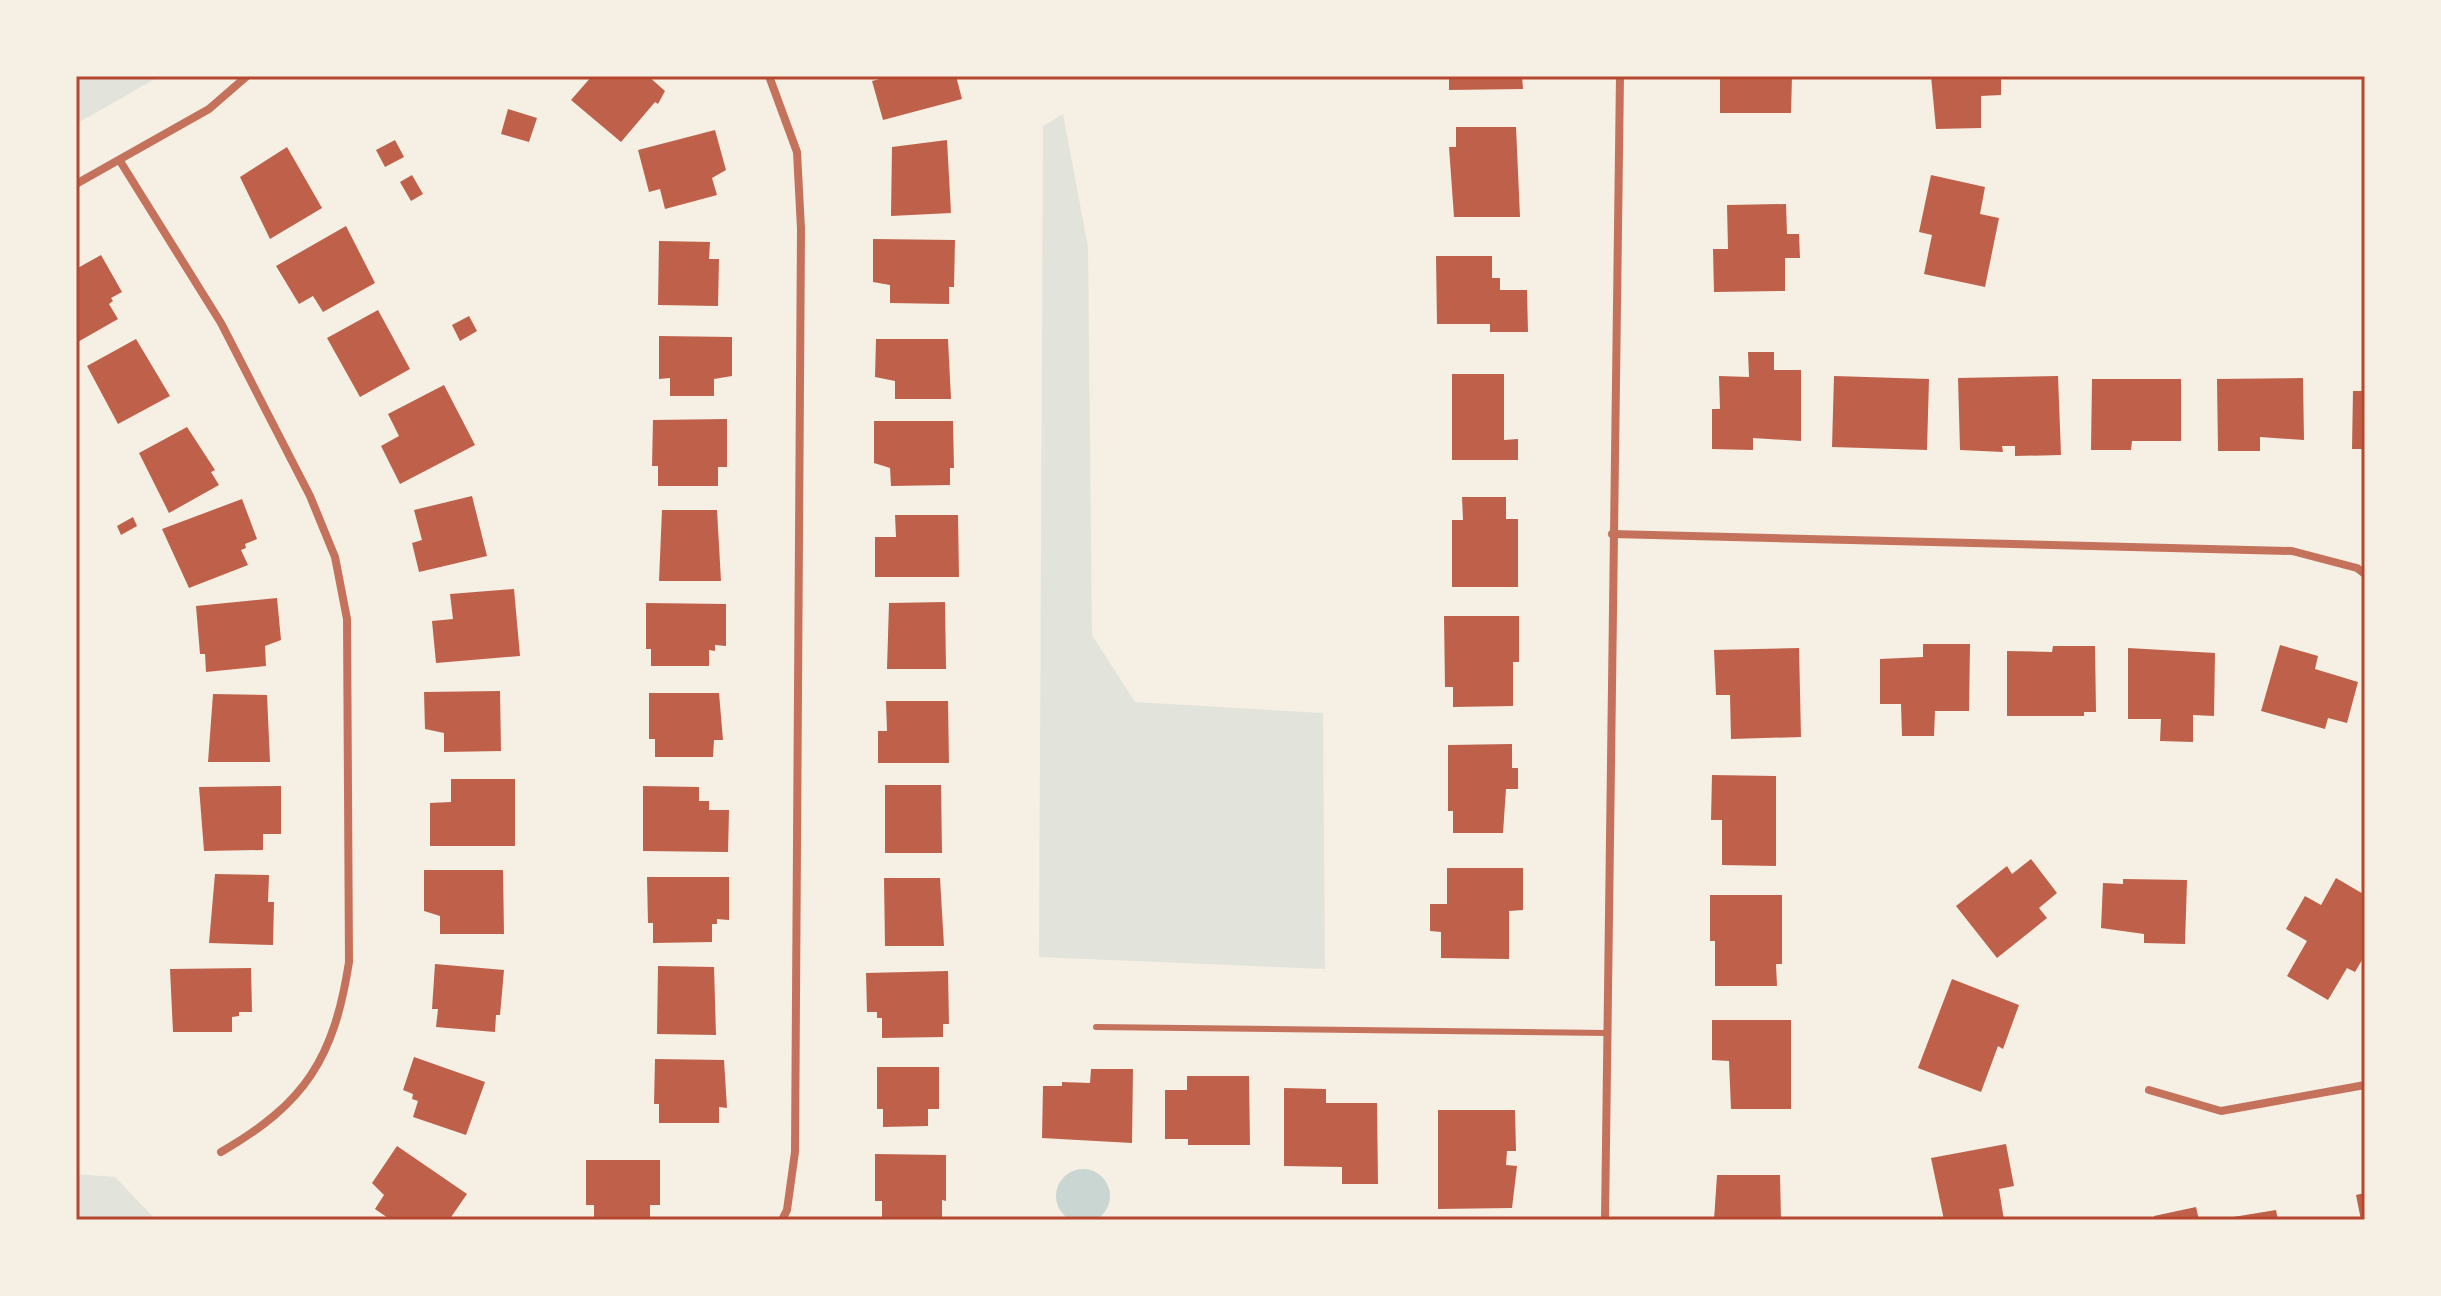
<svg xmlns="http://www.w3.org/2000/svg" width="2441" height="1296" font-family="Figtree,sans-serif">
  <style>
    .green { fill: #e2e4dc }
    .water { fill: #c9d6d2 }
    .building { fill: #bf614a }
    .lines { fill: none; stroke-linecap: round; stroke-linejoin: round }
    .service { stroke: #c5725c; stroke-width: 6 }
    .minor { stroke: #c5725c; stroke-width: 8 }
    .neatline { fill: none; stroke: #b5482f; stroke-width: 3 }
  </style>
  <rect width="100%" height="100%" fill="#f6efe4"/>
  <g class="green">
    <path d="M76 76H160L76 124Z"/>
    <path d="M1063 114 1088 247 1092 635 1135 702 1323 713 1325 969 1039 957 1043 126Z"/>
    <path d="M76 1174 115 1177 156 1220H76Z"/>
  </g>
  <circle class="water" cx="1083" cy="1196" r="27"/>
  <g class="building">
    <path d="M592 76H648L665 91 658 104 655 102 621 142 571 100Z"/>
    <path d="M891 76H956L962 99 883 120 872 81Z"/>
    <path d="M1449 76H1522L1523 89 1449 90Z"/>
    <path d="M1720 76H1792L1791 113H1720Z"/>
    <path d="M1931 76H2001V95L1981 96V128L1936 129Z"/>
    <path d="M508 109 537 118 529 142 501 134Z"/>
    <path d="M1456 127H1516L1520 217H1454L1449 147H1456Z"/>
    <path d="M715 130 726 170 712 178 717 195 665 209 660 189 649 192 638 150Z"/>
    <path d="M395 140 404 157 385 167 376 150Z"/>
    <path d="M947 140 951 213 891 216 892 147Z"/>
    <path d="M287 147 322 208 270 239 240 177Z"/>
    <path d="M412 175 423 194 411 201 400 182Z"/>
    <path d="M1931 175 1985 187 1980 214 1999 218 1985 287 1924 274 1932 235 1919 232Z"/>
    <path d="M1786 204 1787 234H1799L1800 258H1785V291L1714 292 1713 249H1728L1727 205Z"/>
    <path d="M346 226 375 283 323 312 313 296 299 304 276 266Z"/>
    <path d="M873 239 955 240 954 287H949V304L890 303V285L873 282Z"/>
    <path d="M659 241 710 242 709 259H719L718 306 658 305Z"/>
    <path d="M101 255 122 292 111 298 113 301 109 304 118 319 76 343V269Z"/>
    <path d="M1436 256H1492V278H1500V290H1527L1528 332H1490V324H1437Z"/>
    <path d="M378 310 410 369 360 397 327 338Z"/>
    <path d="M469 316 477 331 460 341 452 325Z"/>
    <path d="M659 336 732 337V376L714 379V396H670V378L659 379Z"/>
    <path d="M136 339 170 396 118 424 87 366Z"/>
    <path d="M876 339H948L951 399H895V381L875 377Z"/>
    <path d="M1748 352H1774V370H1801V441L1753 438V450L1712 449V409H1720L1719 376 1749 377Z"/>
    <path d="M1452 374H1504V440L1518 439V460H1452Z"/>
    <path d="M1834 376 1929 379 1927 450 1832 447Z"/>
    <path d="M2058 376 2061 455 2015 456V446H2002L2003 452 1960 450 1958 378Z"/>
    <path d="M2303 378 2304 440 2260 437V451H2218L2217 379Z"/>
    <path d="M2092 379H2181V441H2132L2131 450H2091Z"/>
    <path d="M444 385 475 445 400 484 381 446 399 436 388 414Z"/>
    <path d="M2353 391H2365V449H2352Z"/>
    <path d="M727 419V467H718V486H658V466H652L653 420Z"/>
    <path d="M874 421H953L954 468H950V485L891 486 890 468 874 463Z"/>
    <path d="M187 427 215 470 211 472 219 485 169 513 139 453Z"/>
    <path d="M472 496 487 556 419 572 412 543 422 540 414 510Z"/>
    <path d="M1462 497H1506V519H1518V587H1452V520H1463Z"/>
    <path d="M242 499 257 539 245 544 246 548 241 550 248 565 189 588 162 529Z"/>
    <path d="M662 510H717L721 581H659Z"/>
    <path d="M895 515H958L959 577H875V537H896Z"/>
    <path d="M133 517 137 526 121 535 117 526Z"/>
    <path d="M514 589 520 656 436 663 432 621 453 619 450 594Z"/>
    <path d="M277 598 281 640 265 646 266 666 206 672 205 654H200L196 606Z"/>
    <path d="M945 602 946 669H887L889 603Z"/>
    <path d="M646 603 726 604V646L715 645V651L709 650V666H651V649H646Z"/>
    <path d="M1444 616H1519V662H1513V706L1453 707V687H1445Z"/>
    <path d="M1923 644H1970L1969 711H1935L1934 736H1902L1901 704H1880V659L1923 657Z"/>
    <path d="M2280 645 2318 656 2315 669 2358 682 2347 723 2328 718 2325 729 2261 711Z"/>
    <path d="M2053 646H2095L2096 712H2084V716H2007V651L2052 652Z"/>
    <path d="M1799 648 1801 737 1731 739 1730 695H1716L1714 650Z"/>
    <path d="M2128 648 2215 653 2214 716 2193 715V742L2160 741 2161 719H2128Z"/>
    <path d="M500 691 501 751 444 752V733L425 729 424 692Z"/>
    <path d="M649 693H719L723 740H714L713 757H655V739H649Z"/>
    <path d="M213 694 267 695 270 762H208Z"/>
    <path d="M886 701H948L949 763H878V731H887Z"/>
    <path d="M1512 744V768H1518V789H1506L1503 833H1453V811H1448V745Z"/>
    <path d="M1712 775 1776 776V866L1722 865V820H1711Z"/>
    <path d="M451 779H515V846H430V803L451 802Z"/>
    <path d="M885 785H941L942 853H885Z"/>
    <path d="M281 786V834H263V850L204 851 199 787Z"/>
    <path d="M643 786 699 787V801H709V810H729L728 852 643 851Z"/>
    <path d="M2031 859 2057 893 2039 908 2047 918 1997 958 1956 906 2007 866 2012 874Z"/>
    <path d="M1447 868H1523V910L1509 911V959L1441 958V932L1430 931V904H1447Z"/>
    <path d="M424 870H503L504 934H440V916L424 911Z"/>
    <path d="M215 874 269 875 268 902H274L273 945 209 943Z"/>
    <path d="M647 877H729V920L717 919V924H712V942L653 943V923H648Z"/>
    <path d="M884 878H940L944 946H885Z"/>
    <path d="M2336 878 2365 895V955L2355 972 2347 968 2328 1000 2287 976 2307 941 2286 929 2305 896 2321 905Z"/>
    <path d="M2123 879 2187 880 2185 944 2144 943V934L2101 928 2103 883 2123 884Z"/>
    <path d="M1710 895H1782V964H1776L1777 986H1715V941H1710Z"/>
    <path d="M435 964 504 970 500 1015H496L495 1032 436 1027 438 1009H432Z"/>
    <path d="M658 966 714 967 716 1035 657 1034Z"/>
    <path d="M251 968 252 1012H239V1016L232 1017V1032H173L170 969Z"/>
    <path d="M948 971 949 1024H943V1037L882 1038V1018H877V1012H867L866 973Z"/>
    <path d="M1952 979 2019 1005 2003 1049 1998 1046 1981 1092 1918 1068Z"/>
    <path d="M1712 1020H1791V1109H1731L1729 1061 1712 1060Z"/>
    <path d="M414 1057 485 1082 466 1135 413 1117 418 1101 412 1099 413 1094 403 1090Z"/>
    <path d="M655 1059 724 1060 727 1108 719 1107V1123H659V1104H654Z"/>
    <path d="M877 1067H939V1109H928V1126L883 1127V1109H877Z"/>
    <path d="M1091 1069H1133L1132 1143 1042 1138 1043 1086H1062V1082L1090 1083Z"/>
    <path d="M1187 1076H1249L1250 1145H1188V1139H1165V1090H1187Z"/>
    <path d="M1284 1088 1326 1089V1103H1377L1378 1184H1342V1167L1284 1166Z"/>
    <path d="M1438 1110H1515L1516 1151H1507L1506 1165 1517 1166 1512 1208 1438 1209Z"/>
    <path d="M2006 1144 2014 1186 1999 1189 2004 1220H1944L1931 1158Z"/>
    <path d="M397 1146 467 1194 449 1220H391L375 1209 384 1195 372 1183Z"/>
    <path d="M875 1154 946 1155V1201L942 1200V1217H882V1201H875Z"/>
    <path d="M586 1160H660V1205H650V1220H594V1205H586Z"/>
    <path d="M1717 1175H1780L1781 1220H1714Z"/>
    <path d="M2365 1193V1220H2361L2356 1195Z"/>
    <path d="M2196 1207 2199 1220H2155L2154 1216Z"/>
    <path d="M2276 1210 2278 1220H2227V1218Z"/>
  </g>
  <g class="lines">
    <path class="service" d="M1096 1027 1607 1033"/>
    <g class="minor">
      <path d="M769 76 797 152 801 229 795 1152 787 1210 782 1220"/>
      <path d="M120 161 221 323 310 496 335 557 347 619 349 962C334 1058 306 1103 221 1152"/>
      <path d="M76 184 209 109 247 76"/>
      <path d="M1612 534 2292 551 2357 568 2365 574"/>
      <path d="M2149 1090 2221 1111 2365 1085"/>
      <path d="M1605 1220 1620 76"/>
    </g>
  </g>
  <rect width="2441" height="1296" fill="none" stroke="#f6efe4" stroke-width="156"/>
  <rect x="78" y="78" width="2285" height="1140" class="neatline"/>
</svg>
